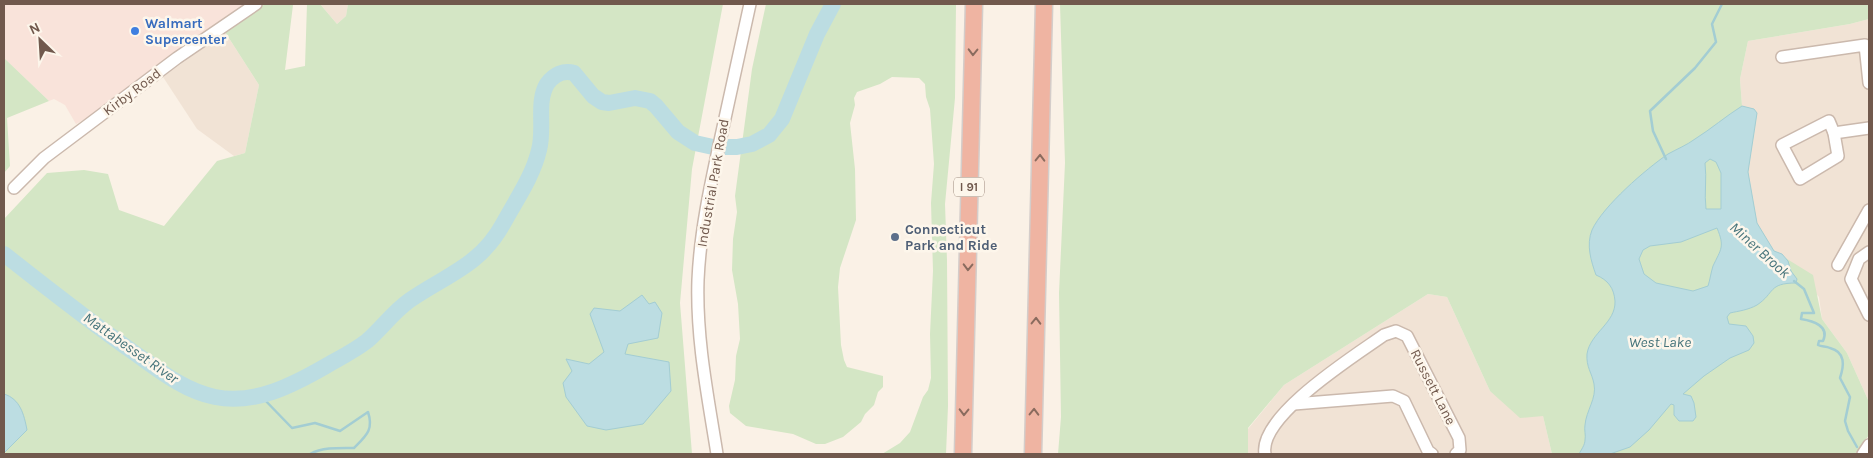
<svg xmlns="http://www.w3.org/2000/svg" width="1873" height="458" font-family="Karla,sans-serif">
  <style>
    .residential { fill: #f1e3d5 }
    .commercial { fill: #f9e3da }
    .green { fill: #d4e6c5; fill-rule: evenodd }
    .water { fill: #bcdde2; stroke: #a3cdd3; fill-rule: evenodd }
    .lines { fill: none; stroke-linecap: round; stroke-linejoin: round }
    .stream { stroke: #a3cdd3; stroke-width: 2.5 }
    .river { stroke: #bcdde2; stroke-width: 16 }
    .minor-casing { stroke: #cbb9ad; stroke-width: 14 }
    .highway-casing { stroke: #d4cdca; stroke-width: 19 }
    .minor { stroke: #fff; stroke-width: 11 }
    .highway { stroke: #efb4a2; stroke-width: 16 }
    .oneway { stroke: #8a6b5e }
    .shop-dot { fill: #3f7fe0; stroke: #fdf6eb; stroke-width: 2 }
    .service-dot { fill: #5c6f8a; stroke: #fdf6eb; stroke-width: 2 }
    .labels { text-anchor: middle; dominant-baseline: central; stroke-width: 5; stroke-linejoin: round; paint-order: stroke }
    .shield { fill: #fdf6eb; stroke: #9b887c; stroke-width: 1 }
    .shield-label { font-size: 12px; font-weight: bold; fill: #71594d }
    .shop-label { font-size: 14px; font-weight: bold; fill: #366cbe; stroke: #fdf6eb; text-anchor: start }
    .street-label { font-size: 14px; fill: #71594d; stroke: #fdf6eb }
    .service-label { font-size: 14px; font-weight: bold; fill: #4e5e75; stroke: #fdf6eb; text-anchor: start }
    .water-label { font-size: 15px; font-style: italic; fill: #46747b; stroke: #fdf6eb }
  </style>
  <rect width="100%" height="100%" fill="#faf1e6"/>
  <g class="residential">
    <path d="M320 4H348L346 16 337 24Z"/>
    <path d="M1869 19V402L1847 353 1822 319 1819 297 1788 261 1782 254 1774 251 1757 223 1748 172 1757 113 1754 109 1742 106 1740 79 1748 41 1850 24Z"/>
    <path d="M225 32 259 85 245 153 234 156 197 129 163 77Z"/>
    <path d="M1428 294 1447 297 1490 391 1543 416 1552 454H1248V429L1284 385Z"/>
  </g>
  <path class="commercial" d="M4 4H246L134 83 101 110 76 124 65 105 54 99 49 101 4 58Z"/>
  <g class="green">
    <path d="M265 4H320L337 24 346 16 348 4H723L692 169 680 303 692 454H4V219L47 173 84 170 108 174 119 210 164 226 217 161 245 153 259 85 225 32ZM307 4 305 66 285 70 293 5Z"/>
    <path d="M766 4H956L955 98 945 204 947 260 948 406 946 454H882L900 443 910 432 923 397 928 390 931 378 930 334 933 271 931 203 934 164 930 109 926 97 925 84 919 78 892 77 880 84 857 92 854 98 855 105 850 123 855 169 856 220 840 268 838 287 841 345 844 360 847 367 883 376V387L878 392 874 405 865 414 861 422 843 437 825 444H816L793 434 746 426 730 413 729 406 735 380 736 356 740 339 738 304 732 270 733 239 737 212 735 196 752 69Z"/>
    <path d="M1060 4H1869V19L1850 24 1748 41 1740 79 1742 106 1754 109 1757 113 1748 172 1757 223 1774 251 1813 275 1822 319 1847 353 1869 402V435L1855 454H1552L1543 416 1520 418 1490 391 1447 297 1428 294 1284 385 1248 428V454H1058L1061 417 1059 293 1065 163Z"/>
    <path d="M4 58 49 101 7 118 10 166 4 173Z"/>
  </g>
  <g class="water">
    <path d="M1742 106 1754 109 1757 113 1748 172 1757 223 1774 251 1782 254 1788 261 1791 271 1797 279 1796 283C1768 283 1775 293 1757 305 1748 310 1739 311 1730 313L1727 317 1729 324 1746 326 1753 336 1754 343 1749 350 1730 358 1704 376 1683 394 1691 396 1694 403 1696 417 1693 421H1679L1674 415V405L1671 404 1649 430 1630 447 1610 454H1579C1581 450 1585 445 1585 440 1586 435 1584 430 1585 425 1586 411 1597 398 1594 384 1592 373 1586 367 1587 354 1590 333 1616 323 1615 301 1614 288 1608 280 1596 275 1591 261 1586 245 1592 230 1603 206 1646 169 1668 154 1677 149 1687 145 1695 139 1711 129 1726 116 1742 106ZM1710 159 1716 162 1721 173V209H1706C1704 193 1707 179 1705 163ZM1717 228C1725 247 1721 249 1713 266 1711 272 1710 280 1708 286L1693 291 1656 283 1644 274 1639 259 1643 250 1650 246 1681 242Z"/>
    <path d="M642 295 649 304 655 302 662 313 658 338 628 344 625 354 669 362 671 391 643 424 606 430 587 426 566 397 563 383 572 371 566 359 589 364 604 352 590 314 594 308 620 311Z"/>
    <path d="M4 394C20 399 24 414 27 430L4 453Z"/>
  </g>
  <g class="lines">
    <g class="stream">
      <path d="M1666 159 1653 131 1650 111 1695 68 1716 42 1712 24 1722 4"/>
      <path d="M1794 281 1804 289 1814 313H1802L1801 319C1813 321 1830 326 1823 341H1819L1818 345C1822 347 1826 346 1830 348 1846 352 1844 366 1840 378L1850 397 1845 421 1848 431 1857 447"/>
      <path d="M260 395 292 428 315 423 340 431 368 412C374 430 366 436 354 448 340 448 323 447 310 454"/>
    </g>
    <path class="river" d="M4 254C47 288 90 322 136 354 160 371 185 391 215 397 255 405 293 385 326 366 340 358 354 351 367 341 382 328 393 312 410 300 446 275 480 266 503 224 516 200 533 176 539 150 545 129 536 102 547 84 554 74 564 70 574 73L593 96 602 102 609 103 635 98 650 101 656 106 678 132 695 143 713 147H737L752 144 769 135 782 119 817 34 833 4"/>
    <g class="minor-casing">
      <g id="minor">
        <path d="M1782 57 1865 45 1869 83"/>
        <path d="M1829 121 1834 133 1838 156 1800 179 1782 145Z"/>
        <path d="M1834 133 1869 128"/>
        <path d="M14 188 44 158 177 58 256 4"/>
        <path d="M1869 252 1859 259 1851 279 1869 315"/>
        <path d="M1838 265 1869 210"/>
        <path d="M1294 404 1393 396 1404 401 1428 451 1432 454"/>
        <path d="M717 454C708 397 696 339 698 280 700 233 710 187 720 141 730 95 740 50 750 4"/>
        <path d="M1265 454C1258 416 1356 355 1384 335L1396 331 1407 336 1459 438 1460 450 1456 454"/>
        <path d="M1863 454 1869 445"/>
      </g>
    </g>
    <g class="highway-casing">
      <g id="highway">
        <path d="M963 454 974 4"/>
        <path d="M1033 454 1044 4"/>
      </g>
    </g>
    <use href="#minor" class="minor"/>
    <use href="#highway" class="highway"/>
  </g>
  <defs><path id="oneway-chevron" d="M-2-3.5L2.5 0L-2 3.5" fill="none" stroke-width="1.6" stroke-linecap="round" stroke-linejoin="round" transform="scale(1.25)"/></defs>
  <g class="oneway">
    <use href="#oneway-chevron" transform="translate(973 52) rotate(91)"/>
    <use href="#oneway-chevron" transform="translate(1040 158) rotate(-89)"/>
    <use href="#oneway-chevron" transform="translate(968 267) rotate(91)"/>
    <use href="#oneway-chevron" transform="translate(1036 321) rotate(-89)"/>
    <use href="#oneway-chevron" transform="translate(964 412) rotate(91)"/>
    <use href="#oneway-chevron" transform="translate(1034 412) rotate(-89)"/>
  </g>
  <circle class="shop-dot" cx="135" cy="31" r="5"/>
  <circle class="service-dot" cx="895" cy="237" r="5"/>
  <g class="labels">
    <rect class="shield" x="954" y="177.5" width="30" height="19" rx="4"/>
    <g class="shield-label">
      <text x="969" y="187">I 91</text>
    </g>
    <g class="shop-label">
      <text x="145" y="23">Walmart<tspan x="145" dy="16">Supercenter</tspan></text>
    </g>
    <g class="street-label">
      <text transform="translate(132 92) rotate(-37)">Kirby Road</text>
      <text transform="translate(713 183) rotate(-80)">Industrial Park Road</text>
      <text transform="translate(1433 387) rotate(63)">Russett Lane</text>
    </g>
    <g class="service-label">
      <text x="905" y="229">Connecticut<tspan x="905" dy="16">Park and Ride</tspan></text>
    </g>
    <g class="water-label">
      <text transform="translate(1760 250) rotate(42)">Miner Brook</text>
      <text x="1660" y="342">West Lake</text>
      <text transform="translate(131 348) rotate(35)">Mattabesset River</text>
    </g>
  </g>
  <rect width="1873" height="458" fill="none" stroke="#71594d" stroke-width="10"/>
  <g transform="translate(40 40) rotate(335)" stroke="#fdf6eb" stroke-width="4" paint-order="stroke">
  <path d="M0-4L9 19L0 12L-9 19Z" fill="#71594d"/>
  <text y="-8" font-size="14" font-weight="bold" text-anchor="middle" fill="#71594d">N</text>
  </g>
</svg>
